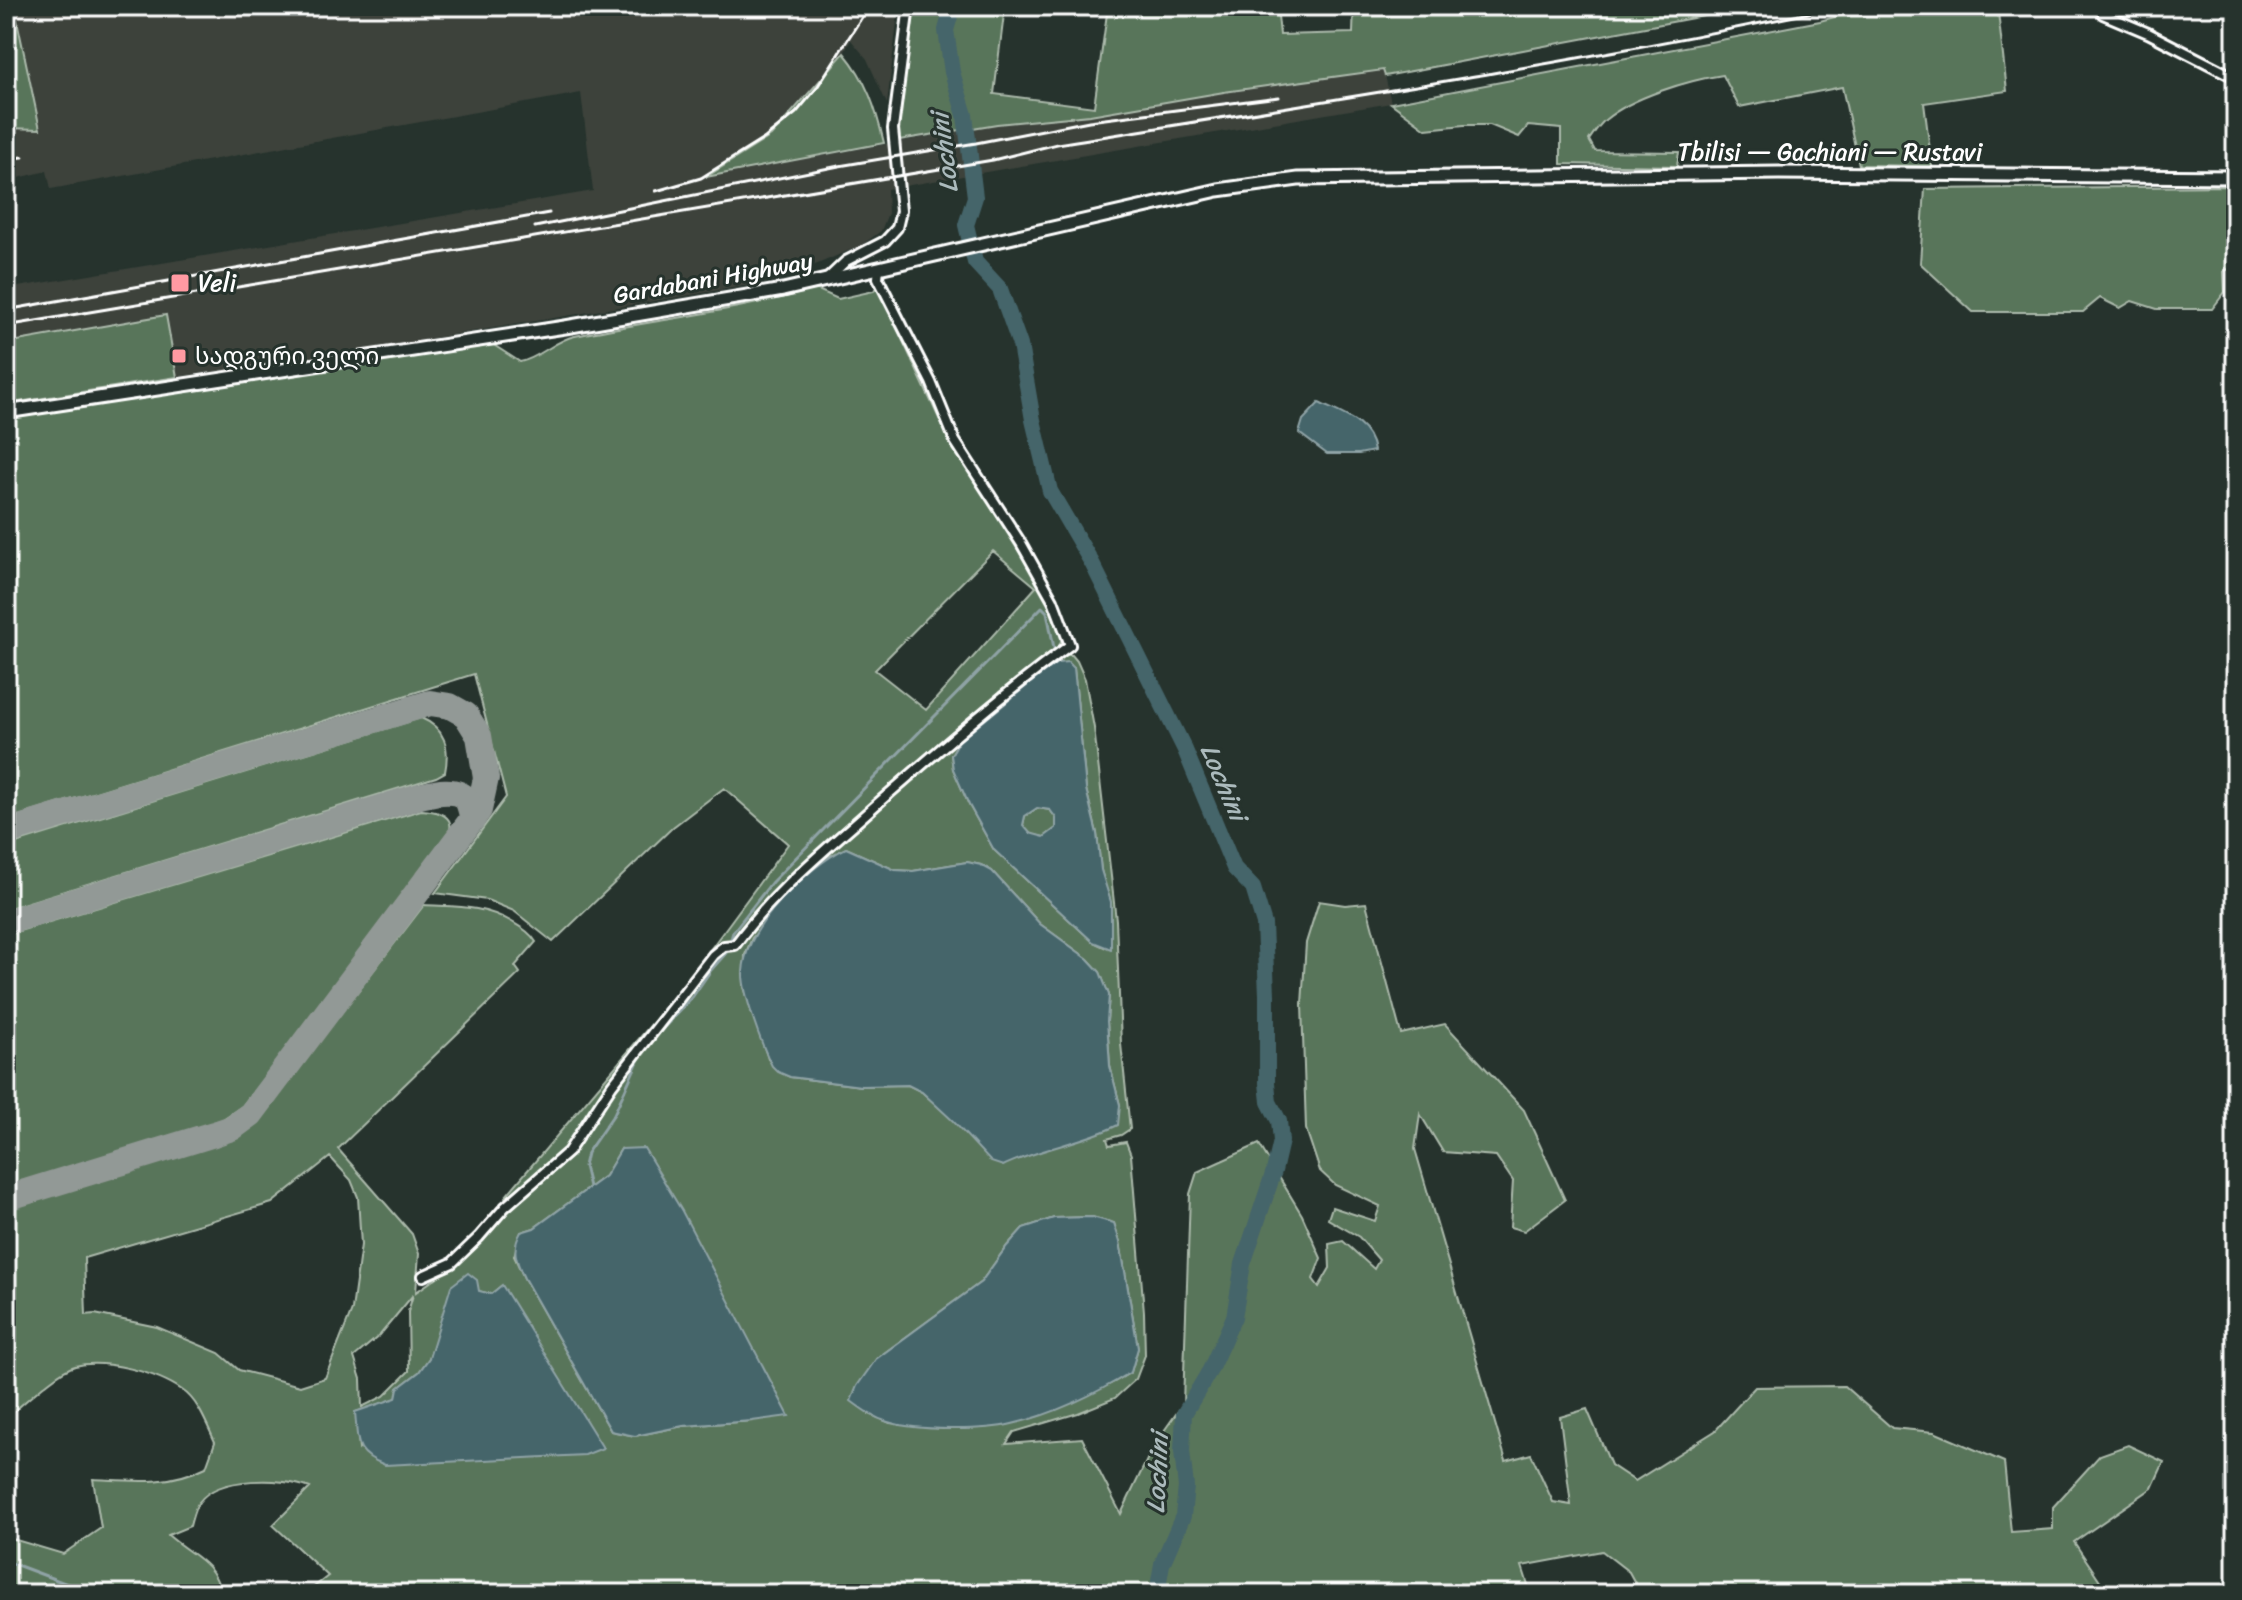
<svg xmlns="http://www.w3.org/2000/svg" width="2242" height="1600" font-family="Sriracha,'Noto Sans Georgian',sans-serif">
  <style>
    .built { fill: #3c423b }
    .green { fill: #59745a; stroke: #acbaac; stroke-width: 2; fill-rule: evenodd }
    .water { fill: #45656b; stroke: #8fa3a6; stroke-width: 2; fill-rule: evenodd }
    .lines { fill: none; stroke-linecap: round; stroke-linejoin: round }
    .stream { stroke: #8fa3a6; stroke-width: 3 }
    .river { stroke: #45656b; stroke-width: 16 }
    .taxiway { stroke: #929996; stroke-width: 26 }
    .minor-casing { stroke: #fff; stroke-width: 14 }
    .secondary-casing { stroke: #fff; stroke-width: 17 }
    .minor { stroke: #26332d; stroke-width: 8 }
    .secondary { stroke: #26332d; stroke-width: 11 }
    .rail { stroke: #fff; stroke-width: 3 }
    .poi-dot { fill: #ff9aa2; stroke: #26332d; stroke-width: 3 }
    .labels { text-anchor: middle; dominant-baseline: central; stroke-width: 6; stroke-linejoin: round; paint-order: stroke }
    .street-label { font-size: 24px; fill: #fff; stroke: #26332d }
    .poi-label { font-size: 24px; fill: #fff; stroke: #26332d; text-anchor: start }
    .water-label { font-size: 26px; font-style: italic; fill: #abbabc; stroke: #26332d }
  </style>
  <rect width="100%" height="100%" fill="#26332d"/>
  <filter id="ink" filterUnits="userSpaceOnUse"><feTurbulence type="fractalNoise" baseFrequency=".0125" numOctaves="2"/><feDisplacementMap in="SourceGraphic" scale="16" xChannelSelector="R" yChannelSelector="G"/><feConvolveMatrix kernelMatrix="1 2 1 2 8 2 1 2 1" color-interpolation-filters="sRGB"/></filter>
  <g filter="url(#ink)">
    <path class="built" d="M14 6H899L887 104 867 59 851 40 844 53 771 136 709 176 997 124 1090 115 1224 92 1384 70 1391 103 887 189 888 213 881 231 862 245 780 280 405 343 177 377 165 315 6 343V289L593 191 581 93 51 189 47 171 6 181V128H40Z"/>
    <g class="green">
      <path d="M6 6H14L40 129 6 128Z"/>
      <path d="M914 6H1005L994 94 1094 107 1108 6H1277L1280 35 1353 33 1354 6H1363L1374 12 1402 9V6H1757L1385 76 1383 70 1224 92 1090 115 997 124 899 140 897 124Z"/>
      <path d="M1874 6H2023L1998 12 2007 91 1924 103 1932 166 1859 165 1842 87 1739 107 1723 75C1689 80 1632 97 1605 120 1599 125 1594 133 1589 140L1595 151 1679 152 1677 166 1561 164V129L1528 126 1519 137 1490 125H1464L1426 129 1391 103 1820 21Z"/>
      <path d="M844 53C867 80 876 109 884 143L706 177 771 136Z"/>
      <path d="M2236 186V266L2224 271 2225 292 2212 309H2157L2132 301 2120 308 2100 298 2083 312H1973L1920 263 1925 189Z"/>
      <path d="M877 285 949 440 1045 593 1062 637 1059 648 1062 655H1072L1077 661 1085 679 1094 728 1116 920 1121 1044 1130 1129 1121 1135 1107 1139 1109 1145 1126 1142 1131 1155 1144 1312 1145 1355 1136 1379 1115 1398 1078 1413 1014 1432 1006 1444 1082 1438 1121 1514 1154 1445 1183 1404 1190 1194 1197 1172 1259 1144 1302 1215 1321 1258 1313 1279 1319 1287 1330 1268 1329 1244 1343 1241 1374 1269 1379 1260 1359 1237 1328 1219 1332 1207 1375 1221 1380 1206 1335 1185 1320 1171 1306 1129 1302 1004 1306 943 1319 901 1345 905 1366 903 1401 1034 1445 1024 1524 1110 1565 1200 1524 1231 1510 1227 1513 1181 1496 1156 1443 1152 1420 1114 1415 1149 1506 1461 1531 1454 1553 1502 1571 1505 1560 1417 1587 1409 1611 1465 1635 1481 1715 1431 1755 1387 1844 1386 1892 1428 1934 1432 2004 1462 2011 1532 2053 1529V1507L2100 1455 2128 1445 2164 1462 2152 1488 2074 1542 2109 1594H1641L1629 1572 1602 1551 1522 1566 1531 1594H305L328 1576 273 1525 310 1488C283 1477 218 1476 199 1502 194 1508 192 1519 190 1526L168 1535C194 1558 212 1559 222 1594H6V1537L63 1554 101 1528 93 1479C134 1481 168 1486 206 1467L215 1442C207 1425 198 1400 182 1390 158 1373 104 1358 75 1366 58 1370 21 1406 6 1418V1208L174 1158 234 1134 253 1124 269 1107 424 905C457 907 483 905 512 922 522 928 530 932 536 942L515 966 520 973 338 1149 412 1234 419 1254 416 1292C454 1266 483 1244 512 1206L505 1197 681 989 788 844 724 788 673 827 553 942 514 911 487 900 435 893 506 797 474 674 6 820V419L492 344 520 362C540 358 555 340 575 336 655 320 737 311 816 289L838 299 874 291ZM993 551 1036 587 926 710 875 670ZM1057 663 1074 668 1086 789 1097 833 1101 870 1105 885 1104 947 1093 942 994 850 969 805 953 769 951 755 959 741ZM846 848 895 870 913 871 967 862 981 865 992 871 1040 924 1088 959 1100 972 1109 995 1107 1021 1110 1066 1120 1105 1003 1165 922 1092 908 1085 861 1086 790 1077 779 1072 768 1059 744 987 745 955 752 938 830 856ZM621 1149 752 1421 683 1426 635 1436 611 1431 524 1278 514 1256 521 1232 534 1228 605 1176ZM330 1157 351 1180 358 1197 361 1245 352 1310 325 1378 300 1386 239 1370 219 1353 157 1327 95 1314 86 1315 84 1258 272 1203ZM1092 1217 1114 1223 1120 1242 1138 1348 1131 1372 1114 1382 1071 1403 1010 1424 943 1429 890 1423 869 1414 876 1359 981 1282 1007 1246 1023 1228 1054 1218ZM502 1285 359 1449 356 1412 397 1398 398 1388 419 1372 429 1358 437 1335 479 1291 491 1294ZM413 1295 408 1312 409 1371 384 1396 362 1407 361 1379 354 1357 380 1335Z"/>
      <path d="M166 315 177 377 6 404V343Z"/>
      <path d="M421 718C445 728 450 747 445 772L436 777 6 909V846Z"/>
      <path d="M1037 808 1050 810 1056 818V828L1044 837 1030 834 1023 825 1025 816Z"/>
      <path d="M421 810C458 812 455 828 440 854L242 1106 214 1125 6 1188V935Z"/>
    </g>
    <g class="water">
      <path d="M1319 403C1342 414 1370 422 1374 451L1359 454H1327L1299 433 1303 420Z"/>
      <path d="M1068 662 1074 668 1086 789 1097 834 1101 870 1111 902V949L1093 942 994 850 969 805 953 769 951 755 959 741 1034 680 1057 663ZM1037 808 1050 810 1056 818V828L1044 837 1030 833 1023 825 1025 816Z"/>
      <path d="M846 848 895 870 913 871 967 862 981 865 992 871 1040 924 1088 959 1100 972 1109 995 1107 1021 1110 1066 1120 1105 1118 1125C1082 1143 1040 1148 1003 1166L991 1162 953 1121 922 1092 908 1085 861 1086 790 1077 778 1072 772 1066C762 1046 742 992 743 972 745 927 808 866 846 848Z"/>
      <path d="M644 1148 682 1211 789 1416 752 1421 683 1426 635 1436 611 1431 524 1278C516 1261 511 1249 521 1232L534 1228 605 1176 621 1149Z"/>
      <path d="M1092 1217 1114 1223 1120 1242 1138 1348 1131 1372C1096 1394 1052 1415 1012 1424 984 1431 916 1431 888 1422 874 1418 863 1410 851 1401L857 1386 876 1359 981 1282 1007 1246 1023 1228 1054 1218Z"/>
      <path d="M468 1273 477 1280 479 1291 491 1294 502 1285 603 1448 585 1455 385 1465C354 1453 358 1442 355 1412L396 1398 398 1388 419 1372 429 1358 451 1286Z"/>
    </g>
    <g class="lines">
      <g class="stream">
        <path d="M731 939 733 932 772 882 1042 607 1047 612 1054 648"/>
        <path d="M589 1187 584 1166 587 1153 614 1114 640 1057 648 1045 693 996 711 970 726 953"/>
        <path d="M6 1561 94 1594"/>
      </g>
      <path class="river" d="M953 6 946 30 952 72 965 115 975 197 966 225 975 262 1000 289 1020 345 1033 420 1050 491 1092 563 1185 750 1234 868 1253 888 1264 924 1267 995V1083L1269 1102 1279 1121 1281 1141 1274 1171 1243 1264 1234 1317 1210 1370 1184 1414 1182 1451 1186 1487 1183 1516 1162 1564 1159 1581 1160 1594"/>
      <g class="taxiway">
        <path d="M6 832 430 703 450 706 466 715 479 736 486 778 479 810 251 1114 232 1128 214 1134 6 1198"/>
        <path d="M6 922 420 796C433 793 456 787 466 799 470 804 471 813 473 819"/>
      </g>
      <g class="minor-casing">
        <g id="minor">
          <path d="M2103 14 2148 33 2236 78"/>
          <path d="M827 279 846 261 885 241 897 228 901 211 893 129 909 6"/>
          <path d="M423 1276 452 1263 479 1237 505 1207 568 1152 612 1085 713 955 724 946 735 945C775 890 827 849 877 804 940 749 1002 695 1070 645L1053 600 1021 543 955 441 931 382 878 278 879 268"/>
        </g>
      </g>
      <g class="secondary-casing">
        <path id="secondary" d="M6 412 565 327 783 290 1218 190 1298 179 1779 173 2236 177"/>
      </g>
      <use href="#minor" class="minor"/>
      <use href="#secondary" class="secondary"/>
      <g class="rail">
        <path d="M6 159 23 157"/>
        <path d="M656 191 701 178 765 138 796 113 816 89 869 6"/>
        <path d="M535 227 839 166 976 143 1089 121 1279 97"/>
        <path d="M6 310 549 213"/>
        <path d="M6 326 993 160 1057 144C1319 102 1582 62 1842 6"/>
      </g>
    </g>
  </g>
  <g class="poi-dot">
    <rect x="170" y="273" width="20" height="20" rx="4"/>
    <rect x="171" y="348" width="16" height="16" rx="4"/>
  </g>
  <g class="labels">
    <g class="street-label">
      <text x="1830" y="152">Tbilisi — Gachiani — Rustavi</text>
      <text transform="translate(713 278) rotate(-10)">Gardabani Highway</text>
    </g>
    <g class="poi-label">
      <text x="198" y="283">Veli</text>
      <text x="195" y="356">სადგური ველი</text>
    </g>
    <g class="water-label">
      <text transform="translate(944 153) rotate(-97)">Lochini</text>
      <text transform="translate(1224 782) rotate(67)">Lochini</text>
      <text transform="translate(1157 1473) rotate(-87)">Lochini</text>
    </g>
  </g>
  <rect width="2242" height="1600" fill="none" stroke="#26332d" stroke-width="32"/>
  <rect x="16" y="16" width="2210" height="1568" fill="none" stroke="#fff" stroke-width="3" filter="url(#ink)"/>
</svg>
